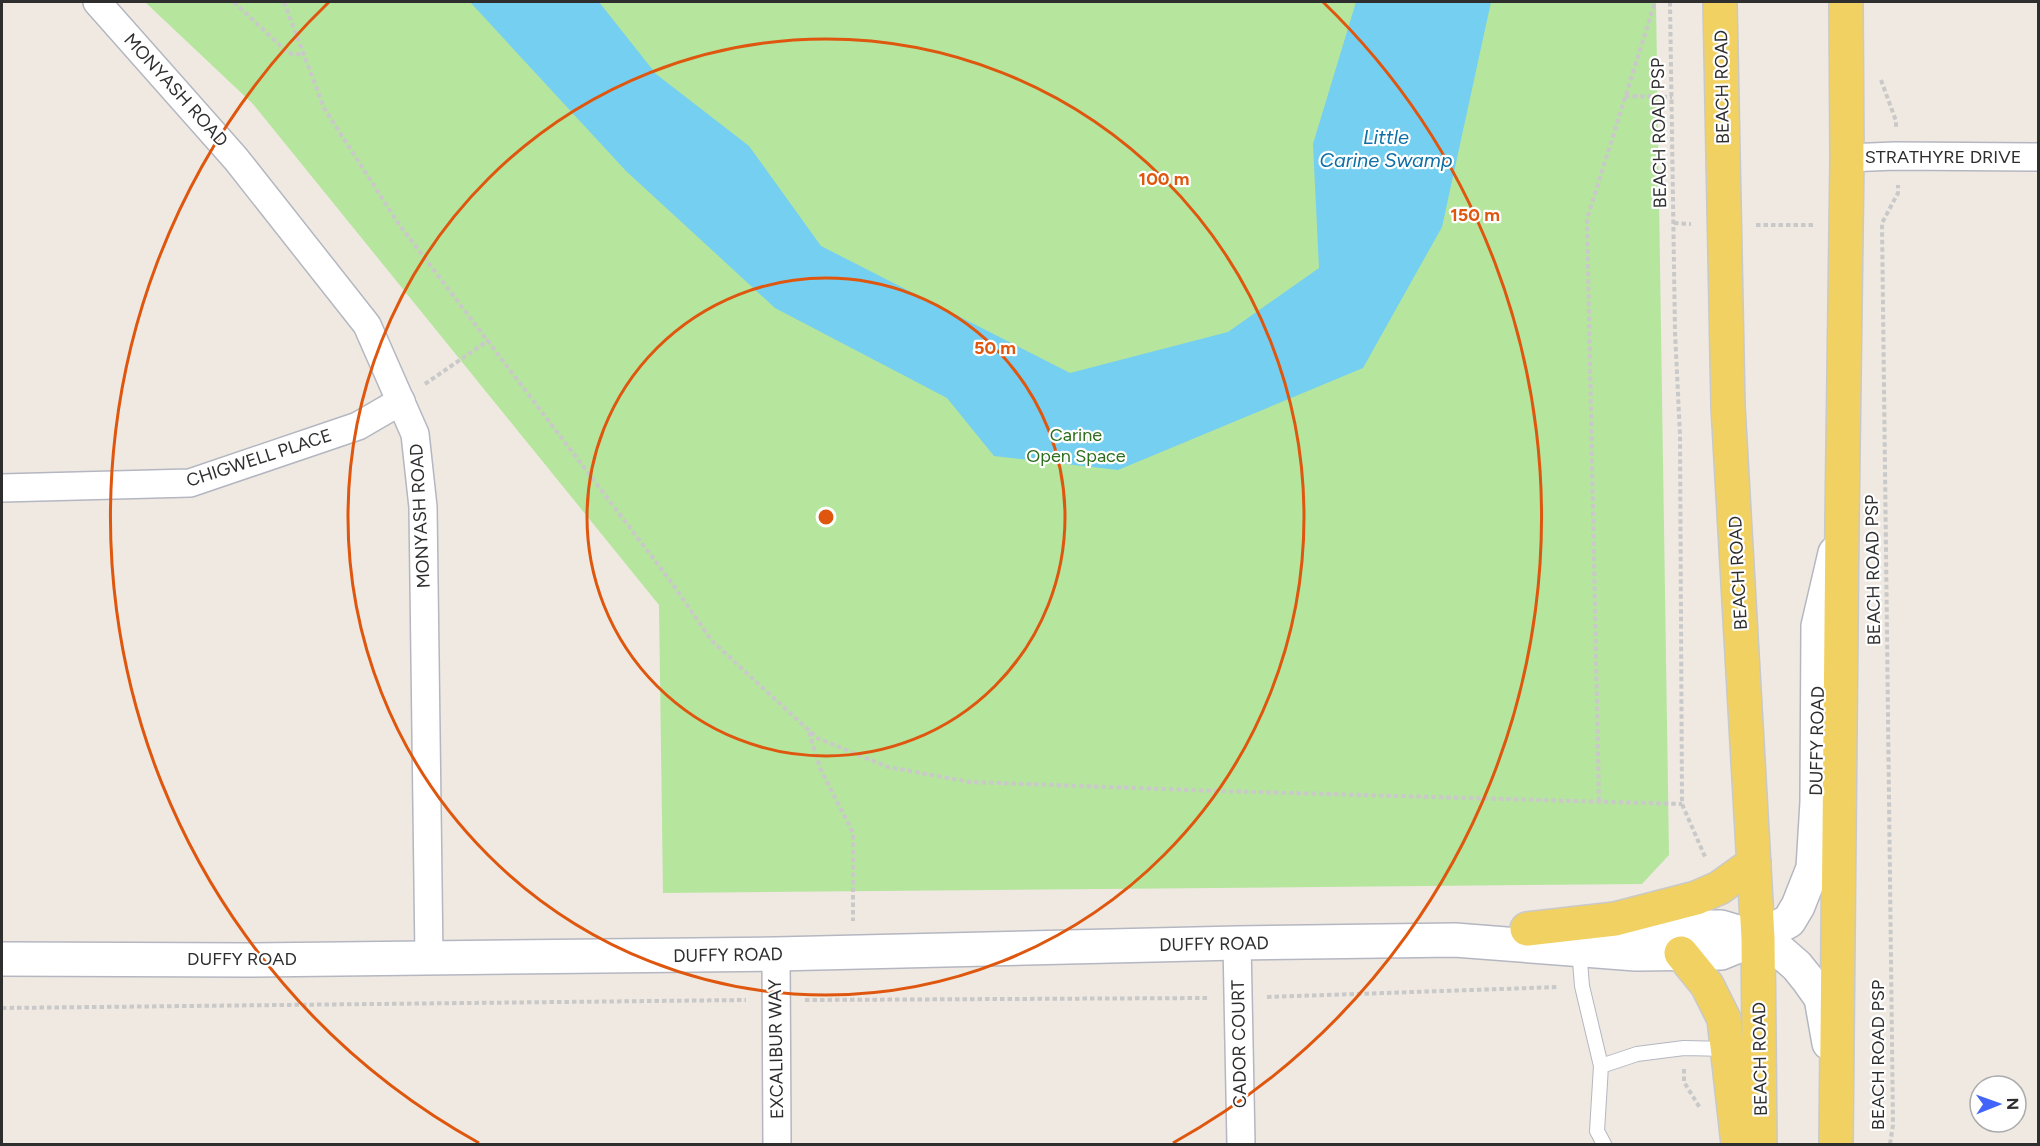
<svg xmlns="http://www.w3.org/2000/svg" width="2040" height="1146" font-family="Figtree,sans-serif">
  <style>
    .green { fill: #b6e59e }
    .water { fill: #75cff0 }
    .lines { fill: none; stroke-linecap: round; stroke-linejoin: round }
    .lane-casing { stroke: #b4b7c1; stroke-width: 16 }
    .street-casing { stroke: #b4b7c1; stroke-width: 30 }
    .secondary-casing { stroke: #b4b7c1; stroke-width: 36 }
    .primary-casing { stroke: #c9c9c9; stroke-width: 36 }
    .path { stroke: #c9c9c9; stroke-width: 4; stroke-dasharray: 4.5 3; stroke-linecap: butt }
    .lane { stroke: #fff; stroke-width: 14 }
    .street { stroke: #fff; stroke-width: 27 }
    .secondary { stroke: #fff; stroke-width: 33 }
    .primary { stroke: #f2d163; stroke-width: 33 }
    .ring { fill: none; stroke: #df570e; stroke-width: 3 }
    .labels { text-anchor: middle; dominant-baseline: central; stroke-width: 4.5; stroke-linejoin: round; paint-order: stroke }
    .street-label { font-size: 18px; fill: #2e2e2e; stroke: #fff }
    .park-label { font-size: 18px; fill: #2c6e1b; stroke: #fff }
    .water-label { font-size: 20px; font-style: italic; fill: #0d6fa3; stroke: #fff }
    .centre { fill: #df570e; stroke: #fff; stroke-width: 3 }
    .ring-label { font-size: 18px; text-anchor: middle; font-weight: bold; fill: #df570e; stroke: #fff; stroke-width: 4.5; stroke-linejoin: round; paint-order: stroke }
  </style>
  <rect width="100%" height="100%" fill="#efe9e1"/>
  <path class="green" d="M145 2H1656L1669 855 1642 884 663 893 659 605 253 104Z"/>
  <path class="water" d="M470 2H599L656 74 749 146 821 246 1070 373 1228 332 1319 268 1313 144 1356 2H1491L1442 227 1363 368 1118 470 994 456 947 398 775 308 626 171Z"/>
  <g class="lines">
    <g class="lane-casing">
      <g id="lane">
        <path d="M1579 949 1582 986 1601 1066"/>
        <path d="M1604 1144 1597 1131 1601 1066 1637 1054 1684 1048 1727 1049"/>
      </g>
    </g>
    <g class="street-casing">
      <g id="street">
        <path d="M97 2 236 159 367 325 415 434 423 507 429 958"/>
        <path d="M1847 158 1895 156 2038 157"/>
        <path d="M2 488 190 483 358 426 401 401"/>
        <path d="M1237 943 1241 1144"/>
        <path d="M776 954 777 1144"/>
      </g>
    </g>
    <g class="secondary-casing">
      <g id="secondary">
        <path d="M1603 928 1721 927 1758 938 1781 952 1797 966 1809 981 1821 998 1829 1043"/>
        <path d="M2 959 250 960 776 954 1237 943 1455 940 1636 954 1721 953 1758 938 1789 921 1798 906 1813 868 1817 802 1818 626 1835 553"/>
      </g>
    </g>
    <g class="primary-casing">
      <g id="primary">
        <path d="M1720 2 1728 406 1758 938 1760 1144"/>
        <path d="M1527 929 1615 919 1696 898 1719 888 1754 863"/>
        <path d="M1681 953 1707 985 1724 1019 1738 1144"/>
        <path d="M1836 1144 1842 523 1847 158 1846 2"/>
      </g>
    </g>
    <g class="path">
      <path d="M234 2 288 53 304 55"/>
      <path d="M284 2 324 108 398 223 669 579 712 641 817 738 888 767 970 782 1219 791 1682 804"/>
      <path d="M1670 2 1675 332 1680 435 1682 804 1706 859"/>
      <path d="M1881 80 1896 121V127"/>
      <path d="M1625 96 1672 97"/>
      <path d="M1674 223 1691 224"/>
      <path d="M1756 225H1814"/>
      <path d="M425 384 489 340"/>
      <path d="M809 732 820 768 853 833V921"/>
      <path d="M1599 801 1587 219 1655 2"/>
      <path d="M1267 997 1559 987"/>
      <path d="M805 1000 1208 998"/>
      <path d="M2 1008 746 1000"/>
      <path d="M1684 1069V1082L1700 1108"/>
      <path d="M1890 1144 1893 1125 1882 223 1898 193V185"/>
    </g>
    <use href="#lane" class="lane"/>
    <use href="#street" class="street"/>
    <use href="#secondary" class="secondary"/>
    <use href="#primary" class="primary"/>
  </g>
  <g class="ring">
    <circle cx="826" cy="517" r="239"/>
    <circle cx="826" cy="517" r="478"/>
    <path d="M479 1143A716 716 0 0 1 329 2M1323 2A716 716 0 0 1 1173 1143"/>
  </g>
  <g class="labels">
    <g class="street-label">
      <text transform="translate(1722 87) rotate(-91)">BEACH ROAD</text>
      <text transform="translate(176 90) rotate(48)">MONYASH ROAD</text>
      <text transform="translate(1659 133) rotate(-91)">BEACH ROAD PSP</text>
      <text x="1943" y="157">STRATHYRE DRIVE</text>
      <text transform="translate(259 458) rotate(-18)">CHIGWELL PLACE</text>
      <text transform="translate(420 516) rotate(-93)">MONYASH ROAD</text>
      <text transform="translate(1873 570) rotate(-91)">BEACH ROAD PSP</text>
      <text transform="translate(1738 573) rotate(-93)">BEACH ROAD</text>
      <text transform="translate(1817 741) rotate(-89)">DUFFY ROAD</text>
      <text transform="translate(1214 944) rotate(-1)">DUFFY ROAD</text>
      <text transform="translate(728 955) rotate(-1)">DUFFY ROAD</text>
      <text x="242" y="959">DUFFY ROAD</text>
      <text transform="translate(1239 1044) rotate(-91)">CADOR COURT</text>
      <text transform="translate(776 1049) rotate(-91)">EXCALIBUR WAY</text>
      <text transform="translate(1878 1055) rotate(-90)">BEACH ROAD PSP</text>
      <text transform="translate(1760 1059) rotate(-91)">BEACH ROAD</text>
    </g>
    <g class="park-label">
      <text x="1076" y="435">Carine<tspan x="1076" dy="21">Open Space</tspan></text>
    </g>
    <g class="water-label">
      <text x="1386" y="137">Little<tspan x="1386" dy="23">Carine Swamp</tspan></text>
    </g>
  </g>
  <circle cx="826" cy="517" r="9" class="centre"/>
  <g class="ring-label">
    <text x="1164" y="185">100 m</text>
    <text x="1475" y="221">150 m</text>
    <text x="995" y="354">50 m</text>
  </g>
  <rect width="2040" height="1146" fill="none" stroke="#2e2e2e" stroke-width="6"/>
  <g transform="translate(1998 1104) rotate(89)"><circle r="28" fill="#ffffff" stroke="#ababab" stroke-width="1.5"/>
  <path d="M0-4.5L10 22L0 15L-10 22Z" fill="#4264fb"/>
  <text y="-9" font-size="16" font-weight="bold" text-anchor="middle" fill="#2e2e2e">N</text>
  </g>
</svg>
